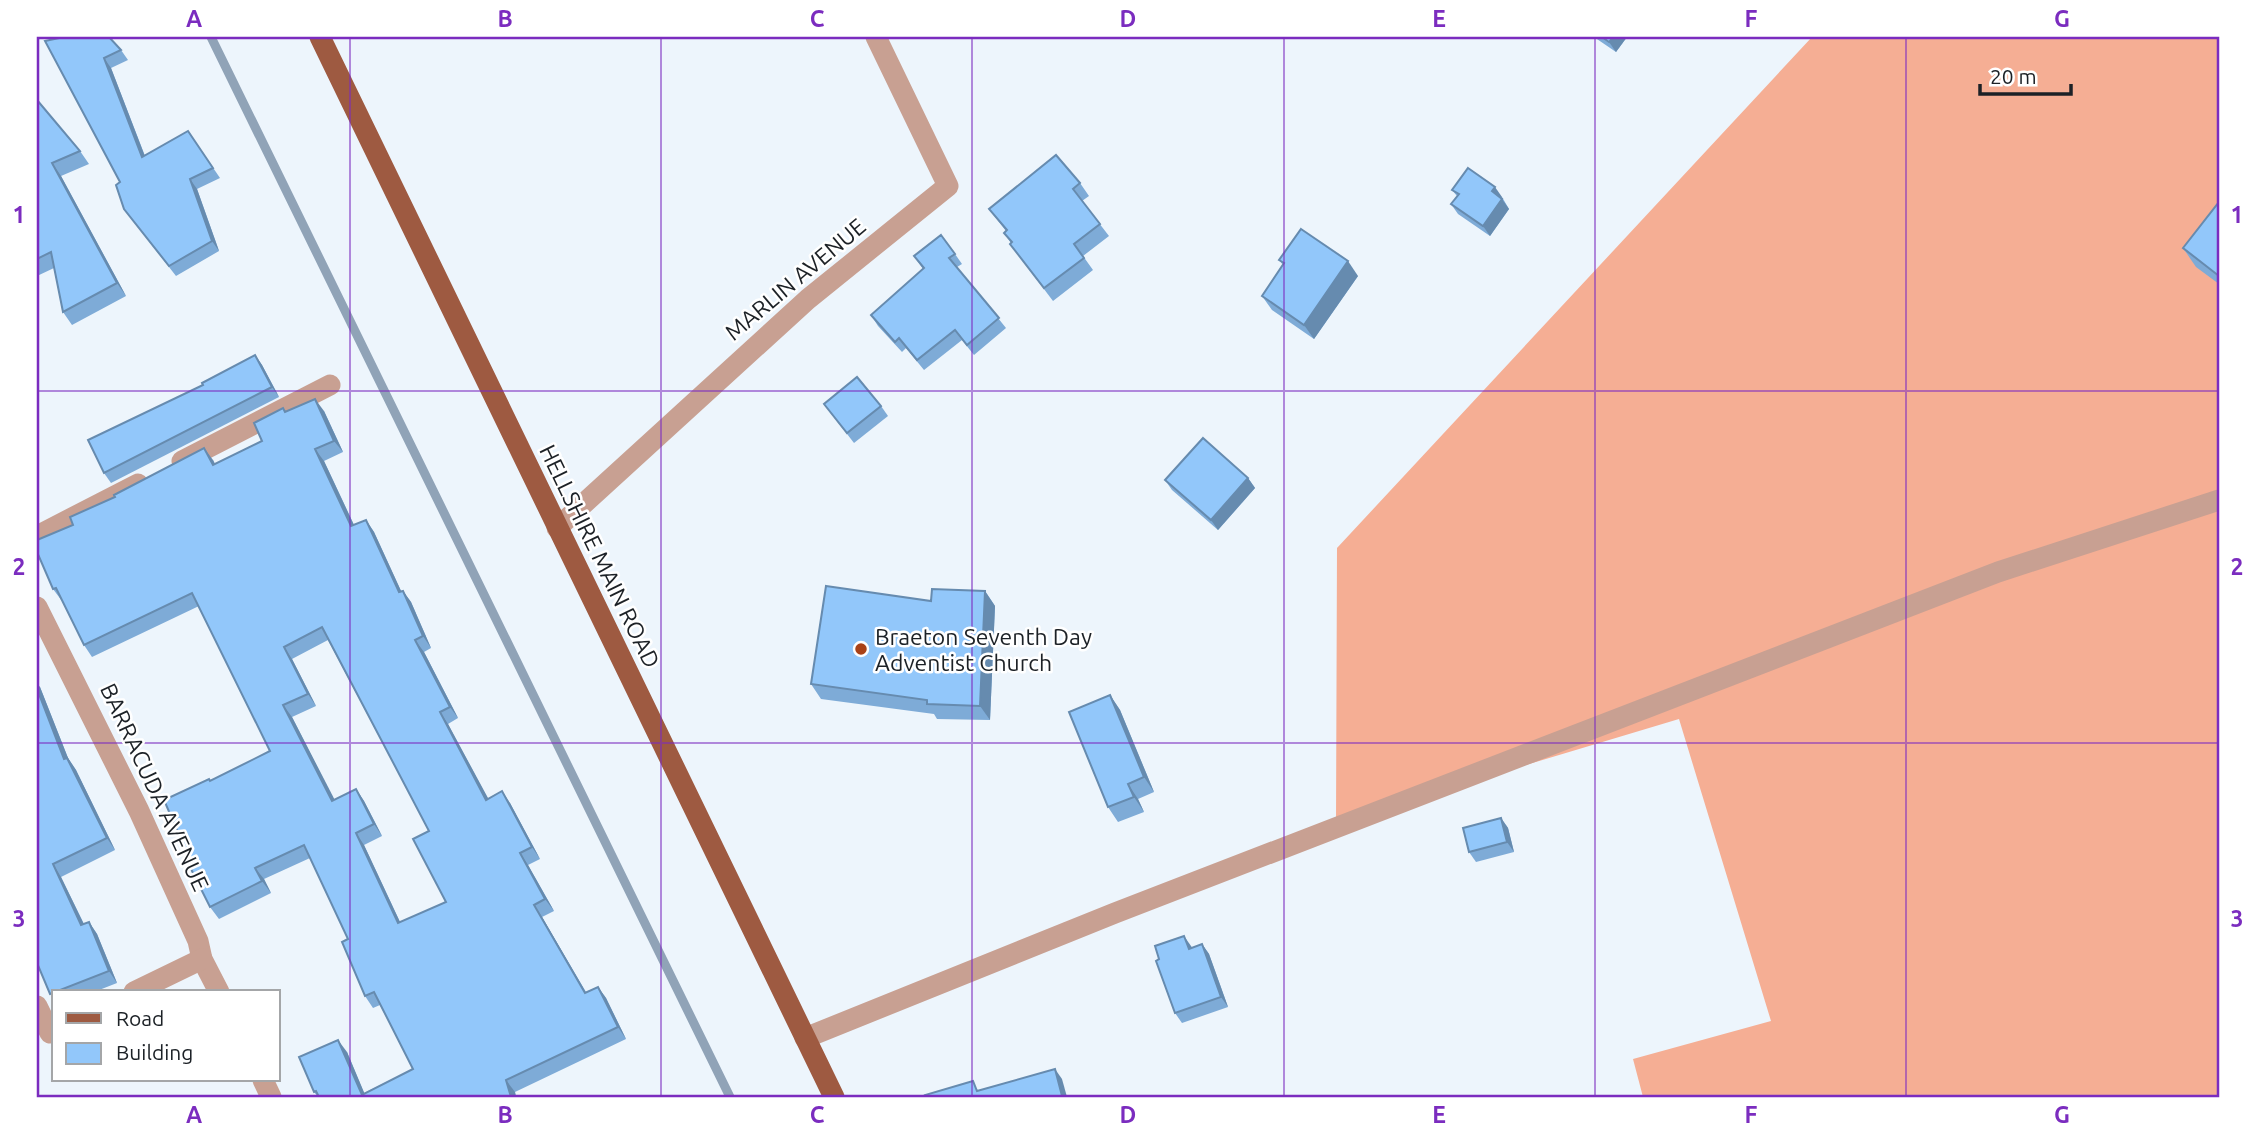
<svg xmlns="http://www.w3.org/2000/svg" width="2256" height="1134" font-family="Ubuntu,sans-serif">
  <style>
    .forest { fill: #f5ae94 }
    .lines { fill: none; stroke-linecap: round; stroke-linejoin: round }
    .stream { stroke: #90a3b7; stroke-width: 9 }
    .minor { stroke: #c8a092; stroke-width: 21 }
    .major { stroke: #9e5a41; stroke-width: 21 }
    .wall { fill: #7eabd7; fill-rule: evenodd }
    .shaded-wall { fill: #668baf }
    .building { fill: #92c7fa; stroke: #668baf; stroke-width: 2; fill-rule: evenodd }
    .grid { fill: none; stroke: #7b2cbf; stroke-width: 2; stroke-opacity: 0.55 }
    .poi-dot { fill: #a84218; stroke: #fff; stroke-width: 2.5 }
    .labels { text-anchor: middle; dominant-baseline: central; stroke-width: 5; stroke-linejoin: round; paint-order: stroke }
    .street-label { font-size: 23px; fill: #1c2126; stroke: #fff }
    .poi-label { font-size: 23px; fill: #1c2126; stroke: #fff; text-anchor: start }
    .neatline { fill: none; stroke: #7b2cbf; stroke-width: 2.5 }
    .grid-label { font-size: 23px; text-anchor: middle; font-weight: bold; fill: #7b2cbf }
  </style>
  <rect width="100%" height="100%" fill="#edf5fc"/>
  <path class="forest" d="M1812 37H2219V1097H1643L1633 1059 1771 1021 1679 719 1336 822 1337 548Z"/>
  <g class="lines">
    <path class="stream" d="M211 37 730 1097"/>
    <g class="minor">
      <path d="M182 461 330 385"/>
      <path d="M557 528 808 299 948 186 876 37"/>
      <path d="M37 536 138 484"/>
      <path d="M37 607 139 811 198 941 202 959 219 992"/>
      <path d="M134 992 202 959"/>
      <path d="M37 1006 50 1033"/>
      <path d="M805 1038 1115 913 1998 572 2219 500"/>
      <path d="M263 1080 271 1097"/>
    </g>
    <path class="major" d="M320 37 834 1097"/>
  </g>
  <g class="wall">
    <path d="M1594 37H1627L1616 52Z"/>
    <path d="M45 41 121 50 128 60 111 68 145 156 188 131 220 178 197 189 219 251 176 276 124 209 120 182Z"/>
    <path d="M37 100 80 151 89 164 61 176 126 296 72 325 63 312 54 268 37 276Z"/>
    <path d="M1080 183 1089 196 1082 201 1109 236 1083 256 1093 270 1053 301 1010 244 1011 243 1004 233 1006 231 989 209Z"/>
    <path d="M1452 190 1502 197 1509 209 1490 236 1458 214 1451 204 1457 196Z"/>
    <path d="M2219 202V284L2196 267 2183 248Z"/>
    <path d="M955 254 962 264 957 267 1006 328 974 355 962 340 924 370 906 348 902 352 878 326 871 315 923 269 914 256Z"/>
    <path d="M1279 260 1358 276 1314 339 1272 310 1262 296 1283 265Z"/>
    <path d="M255 355 262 365 279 397 111 483 104 473 203 385Z"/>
    <path d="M824 404 881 406 888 416 854 443Z"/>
    <path d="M283 408 286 412 324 411 343 452 324 461 354 525 366 520 374 532 401 591H403L411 602 431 648 424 652 458 718 448 724 488 799 510 803 540 859 528 865 554 911 542 917 586 992 598 987 606 998 626 1039 515 1092 516 1097H318L314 1092 347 1052 364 1093 413 1069 380 1005 373 1008 365 996 348 939 310 858 264 879 271 893 219 919 210 907 188 856 210 781 270 751 199 606 92 657 84 645 62 601 53 589 73 525 213 460 215 464 262 441ZM328 640 429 831 446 902 400 922 364 845 382 836 364 801 356 789 334 800 292 717 316 706 292 659Z"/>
    <path d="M1248 478 1255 488 1218 530 1172 490 1165 480Z"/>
    <path d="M985 591 995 606 990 720 937 719 934 714 821 699 811 684 931 601Z"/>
    <path d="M40 687 68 758 76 770 115 850 61 877 84 924 89 922 97 934 117 983 94 992H54V1000L50 994Z"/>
    <path d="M1110 695 1120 710 1154 792 1138 799 1144 812 1118 822 1108 807Z"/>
    <path d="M1501 818 1508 828 1514 852 1476 862 1469 852Z"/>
    <path d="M1202 944 1209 954 1228 1007 1182 1023 1175 1013 1191 946 1192 948Z"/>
  </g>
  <g class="shaded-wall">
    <path d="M1613 37H1627L1616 52 1609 42Z"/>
    <path d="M104 58 111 68 149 167 142 157Z"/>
    <path d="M52 163 61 176 126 296 117 283Z"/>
    <path d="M190 179 197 189 219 251 212 241Z"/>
    <path d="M1495 187 1502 197 1499 201 1492 191Z"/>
    <path d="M1502 199 1509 209 1490 236 1483 226Z"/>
    <path d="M1348 261 1358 276 1314 339 1304 325Z"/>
    <path d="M255 355 262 365 279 397 272 387Z"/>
    <path d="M315 399 324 411 343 452 334 441Z"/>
    <path d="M204 448 213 460 221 477 213 465Z"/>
    <path d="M315 449 324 461 360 538 351 526Z"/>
    <path d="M1248 478 1255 488 1218 530 1211 520Z"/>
    <path d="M366 520 374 532 407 604 399 592Z"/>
    <path d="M403 591 411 602 431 648 423 636Z"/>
    <path d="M985 591 995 606 990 720 980 706Z"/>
    <path d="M415 640 424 652 458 718 450 707Z"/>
    <path d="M284 647 292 659 316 706 308 694Z"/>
    <path d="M37 683 40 687 68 758 76 770 115 850 107 838 64 759 37 689Z"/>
    <path d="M1110 695 1120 710 1154 792 1144 777Z"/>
    <path d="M283 705 292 717 341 812 332 801Z"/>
    <path d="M440 712 448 724 495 811 486 800Z"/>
    <path d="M1128 784 1138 799 1144 812 1134 797Z"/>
    <path d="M356 789 364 801 382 836 374 824Z"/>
    <path d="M502 791 510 803 540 859 532 847Z"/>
    <path d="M1501 818 1508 828 1514 852 1507 842Z"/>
    <path d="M356 833 364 845 406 935 398 923Z"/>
    <path d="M520 853 528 865 554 911 545 899Z"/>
    <path d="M53 864 61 877 90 937 81 925Z"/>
    <path d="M255 868 264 879 271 893 262 881Z"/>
    <path d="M534 905 542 917 593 1005 585 993Z"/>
    <path d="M89 922 97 934 117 983 109 971Z"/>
    <path d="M1184 936 1191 946 1196 959 1189 949Z"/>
    <path d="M1202 944 1209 954 1228 1007 1221 997Z"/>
    <path d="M598 987 606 998 626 1039 618 1027Z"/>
    <path d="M338 1040 347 1052 366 1097 362 1095Z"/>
    <path d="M1055 1069 1062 1079 1067 1097H1063L1062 1096Z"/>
    <path d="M506 1080 515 1092 516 1097H511Z"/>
  </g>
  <g class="building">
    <path d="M64 37H109L121 50 104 58 142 157 188 131 213 168 190 179 212 241 169 266 124 209 116 185 120 182 45 41Z"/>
    <path d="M1602 37H1613L1609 42Z"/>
    <path d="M37 100 80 151 52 163 117 283 63 312 51 252 37 259Z"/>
    <path d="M1056 155 1080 183 1073 189 1100 224 1074 244 1084 258 1044 288 1010 244 1012 242 1004 233 1007 230 989 209Z"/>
    <path d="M1468 168 1495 187 1492 191 1502 199 1483 226 1451 204 1459 194 1452 190Z"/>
    <path d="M2219 202V276L2183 248Z"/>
    <path d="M1301 229 1348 261 1304 325 1262 296 1284 263 1279 260Z"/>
    <path d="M941 235 955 254 949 258 999 318 967 345 955 330 917 360 899 338 895 342 871 315 924 268 914 256Z"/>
    <path d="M255 355 272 387 104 473 88 440 203 385 202 383Z"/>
    <path d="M857 377 881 406 847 433 824 404Z"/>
    <path d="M315 399 334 441 315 449 351 526 366 520 399 592 403 591 423 636 415 640 450 707 440 712 486 800 502 791 532 847 520 853 545 899 534 905 585 993 598 987 618 1027 506 1080 511 1097H319L316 1091 314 1092 299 1057 338 1040 362 1095 413 1069 374 992 365 996 342 942 348 939 304 845 255 868 262 881 210 907 185 857 188 856 164 800 209 779 210 781 270 751 192 593 84 645 56 588 53 589 37 552V540L73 525 70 517 115 497 114 495 204 448 213 465 262 441 254 423 283 408 285 412ZM322 627 429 831 413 839 446 902 398 923 356 833 374 824 356 789 332 801 283 705 308 694 284 647Z"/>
    <path d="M1203 438 1248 478 1211 520 1165 480Z"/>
    <path d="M826 586 931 601 932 589 985 591 980 706 927 704V700L811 684Z"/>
    <path d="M37 689 64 759 67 758 107 838 53 864 81 925 89 922 109 971 50 994 37 963Z"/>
    <path d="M1110 695 1144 777 1128 784 1134 797 1108 807 1069 712Z"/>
    <path d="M1501 818 1507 842 1469 852 1463 828Z"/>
    <path d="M1184 936 1189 949 1202 944 1221 997 1175 1013 1156 961 1159 959 1155 946Z"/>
    <path d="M1055 1069 1062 1096 1057 1097H926L925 1095 973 1081 977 1091Z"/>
  </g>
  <path class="grid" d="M350 37V1097M661 37V1097M972 37V1097M1284 37V1097M1595 37V1097M1906 37V1097M37 391H2219M37 743H2219"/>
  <circle class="poi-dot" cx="861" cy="649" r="7"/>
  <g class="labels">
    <g class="street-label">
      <text transform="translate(795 279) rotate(-40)">MARLIN AVENUE</text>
      <text transform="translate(600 556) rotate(64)">HELLSHIRE MAIN ROAD</text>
      <text transform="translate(155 787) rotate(65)">BARRACUDA AVENUE</text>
    </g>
    <g class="poi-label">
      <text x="875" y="636">Braeton Seventh Day<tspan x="875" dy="26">Adventist Church</tspan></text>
    </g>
  </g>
  <rect width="2256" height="1134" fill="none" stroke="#ffffff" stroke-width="77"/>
  <rect x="52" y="990" width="228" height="91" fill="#ffffff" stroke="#a4a6a8" stroke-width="2"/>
  <rect x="66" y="1013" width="35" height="10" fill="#9e5a41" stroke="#a4a6a8" stroke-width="2"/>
  <text x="116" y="1026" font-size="21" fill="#1c2126">Road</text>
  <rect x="66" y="1043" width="35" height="21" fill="#92c7fa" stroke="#a4a6a8" stroke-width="2"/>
  <text x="116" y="1060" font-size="21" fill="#1c2126">Building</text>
  <path d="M1980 84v10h91v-10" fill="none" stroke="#1c2126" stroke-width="3.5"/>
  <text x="1990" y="84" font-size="21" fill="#1c2126" stroke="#ffffff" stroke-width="5" paint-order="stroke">20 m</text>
  <rect x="38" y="38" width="2180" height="1058" class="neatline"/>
  <g class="grid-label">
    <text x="194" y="27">A</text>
    <text x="505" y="27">B</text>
    <text x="817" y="27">C</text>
    <text x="1128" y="27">D</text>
    <text x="1439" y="27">E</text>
    <text x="1751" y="27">F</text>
    <text x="2062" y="27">G</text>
    <text x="19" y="223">1</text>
    <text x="2237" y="223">1</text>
    <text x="19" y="575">2</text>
    <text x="2237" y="575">2</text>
    <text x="19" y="927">3</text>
    <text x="2237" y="927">3</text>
    <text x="194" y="1123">A</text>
    <text x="505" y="1123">B</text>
    <text x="817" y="1123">C</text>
    <text x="1128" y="1123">D</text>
    <text x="1439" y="1123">E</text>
    <text x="1751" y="1123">F</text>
    <text x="2062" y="1123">G</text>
  </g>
</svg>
